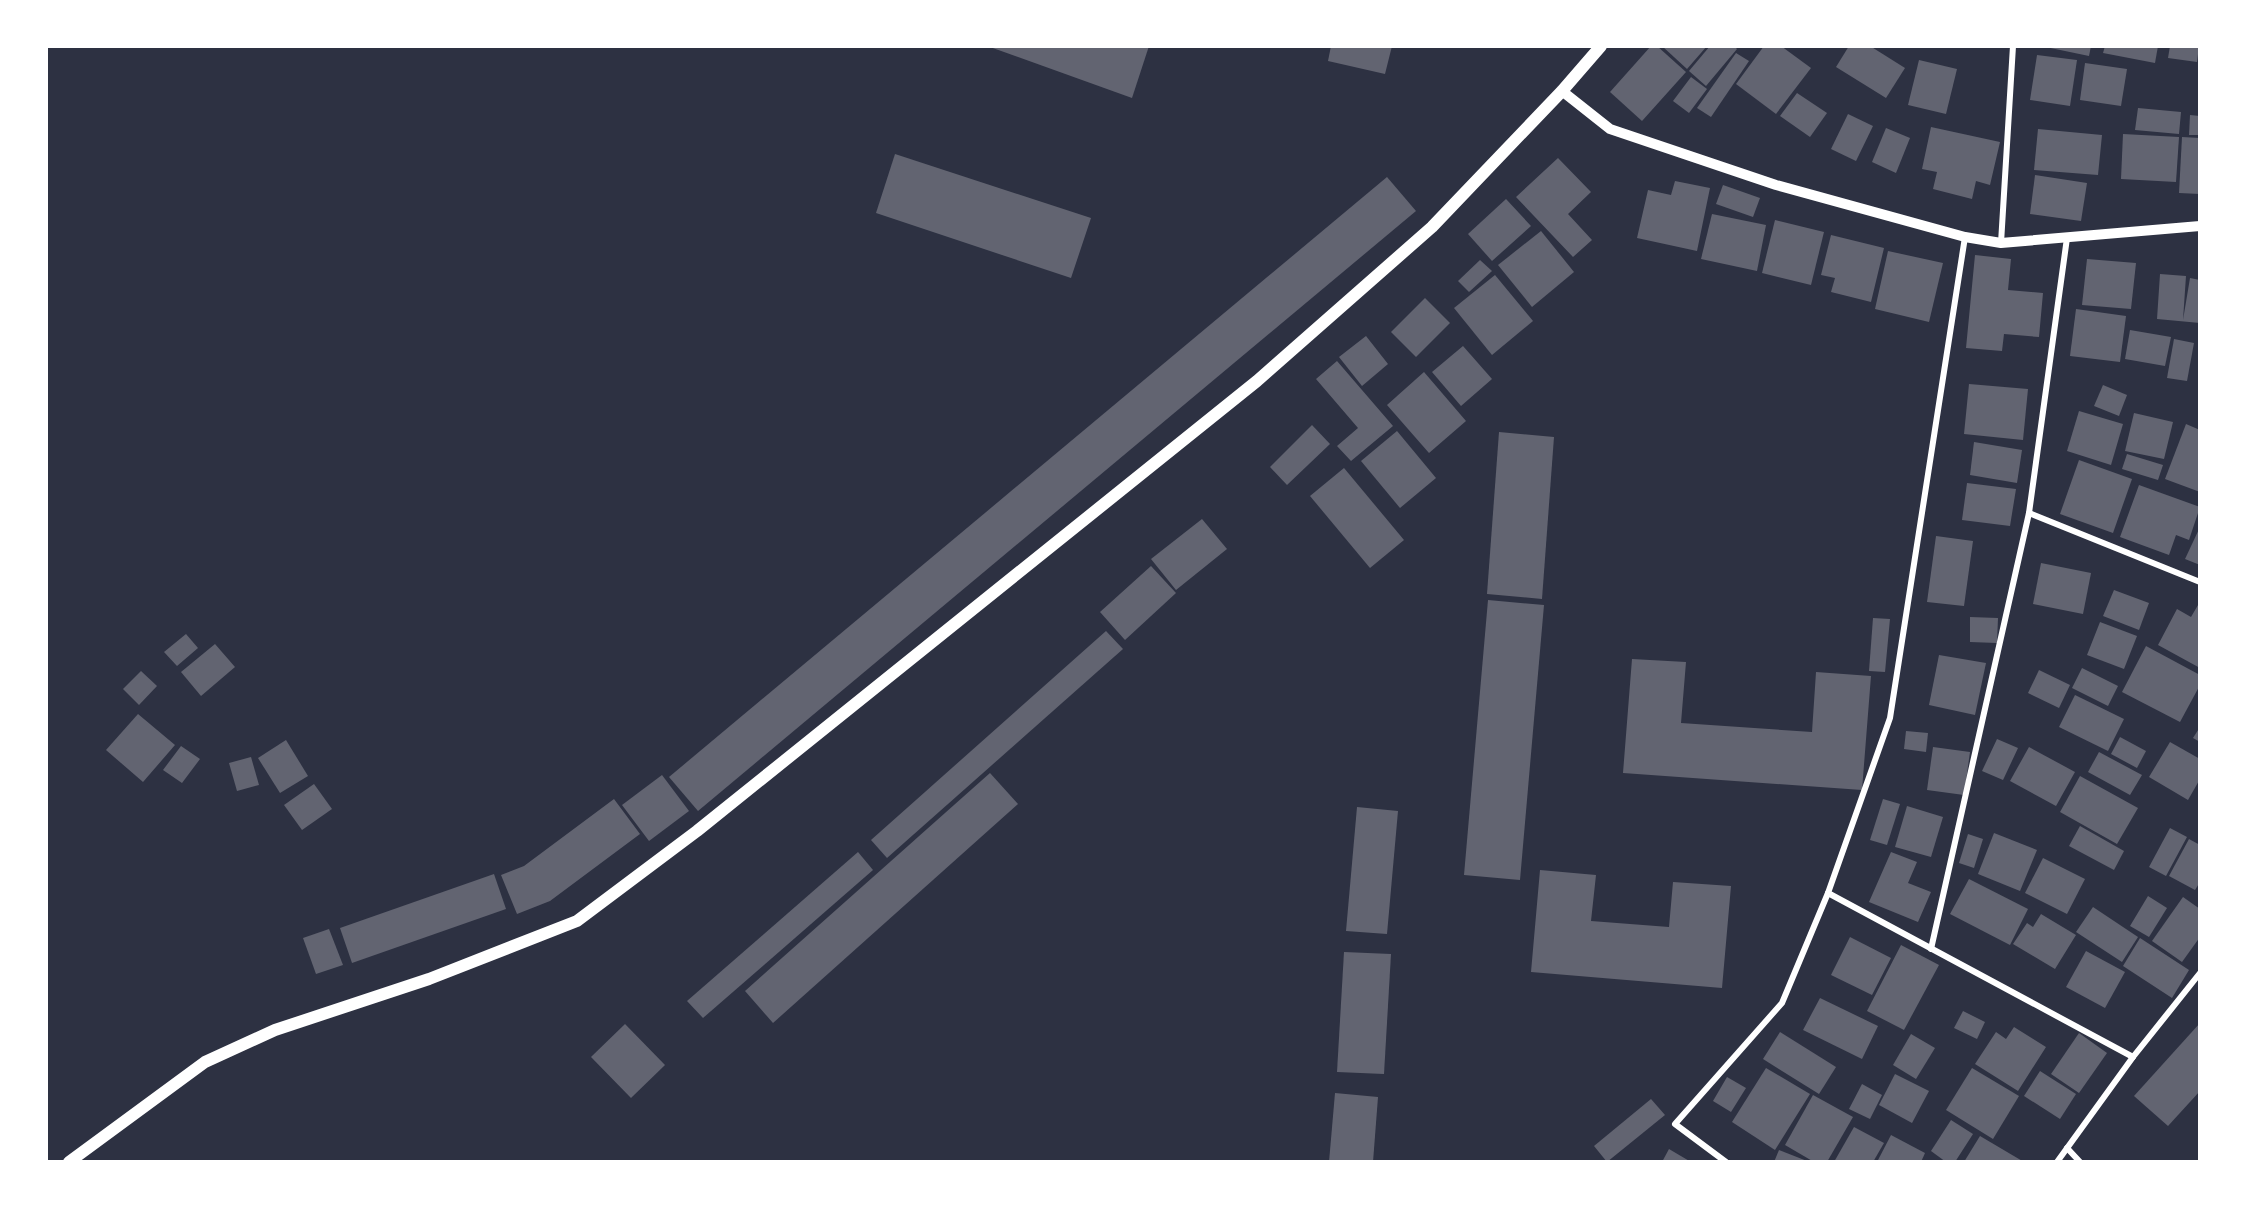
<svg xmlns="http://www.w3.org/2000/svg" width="2246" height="1208" font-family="'IBM Plex Sans',sans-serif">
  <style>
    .building { fill: #626471 }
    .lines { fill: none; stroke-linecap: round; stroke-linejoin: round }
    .minor { stroke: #fff; stroke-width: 6 }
    .tertiary { stroke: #fff; stroke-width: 10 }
    .secondary { stroke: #fff; stroke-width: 12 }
  </style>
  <rect width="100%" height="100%" fill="#2d3142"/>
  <g class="building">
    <path d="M1149 46 1132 98 990 47V46Z"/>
    <path d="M1331 46H1392L1385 74 1328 61Z"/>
    <path d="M1651 46H1657L1686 72 1642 121 1610 92Z"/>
    <path d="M1662 46H1707L1687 69Z"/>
    <path d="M1710 46H1734L1737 49 1706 86 1689 71Z"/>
    <path d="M1764 46H1781L1811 68 1776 114 1736 84Z"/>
    <path d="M1849 46H1870L1905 68 1886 98 1836 67Z"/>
    <path d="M2041 46H2091L2089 56Z"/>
    <path d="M2105 46H2158L2155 63 2103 53Z"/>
    <path d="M2170 46H2199L2197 62 2168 58Z"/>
    <path d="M1736 53 1749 61 1711 117 1697 108Z"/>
    <path d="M2037 55 2077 60 2070 106 2030 100Z"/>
    <path d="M1919 60 1957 69 1946 114 1908 105Z"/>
    <path d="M2085 63 2127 69 2121 106 2080 100Z"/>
    <path d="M1691 77 1707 89 1689 113 1673 101Z"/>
    <path d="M1797 93 1827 113 1810 137 1780 116Z"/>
    <path d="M2138 108 2181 112 2179 134 2135 130Z"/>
    <path d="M1848 114 1873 126 1856 161 1831 149Z"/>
    <path d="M2190 115 2200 116V135H2189Z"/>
    <path d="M1931 127 2000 142 1990 185 1976 181 1972 199 1933 189 1937 172 1922 169Z"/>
    <path d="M1886 128 1910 138 1896 173 1872 162Z"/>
    <path d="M2038 129 2102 135 2098 175 2034 170Z"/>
    <path d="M2123 134 2179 137 2176 182 2121 179Z"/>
    <path d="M2182 137 2200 138V194L2179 193Z"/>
    <path d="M895 154 1091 218 1071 278 876 213Z"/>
    <path d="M1558 158 1591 192 1568 214 1592 240 1573 257 1516 197Z"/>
    <path d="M2035 175 2087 183 2081 221 2030 214Z"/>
    <path d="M1387 177 1416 211 698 811 669 777Z"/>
    <path d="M1675 181 1710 188 1697 251 1637 238 1648 190 1671 195Z"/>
    <path d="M1723 185 1760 198 1753 217 1716 204Z"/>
    <path d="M1506 199 1531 226 1492 261 1468 234Z"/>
    <path d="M1712 214 1766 225 1757 271 1701 259Z"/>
    <path d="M1775 220 1824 232 1811 285 1762 273Z"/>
    <path d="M1541 231 1574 272 1532 307 1498 265Z"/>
    <path d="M1831 235 1884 248 1871 302 1831 292 1835 278 1821 275Z"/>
    <path d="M1888 251 1943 263 1929 322 1875 309Z"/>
    <path d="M1975 255 2011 259 2008 290 2043 293 2039 337 2004 334 2002 351 1966 348Z"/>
    <path d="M2087 259 2136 263 2131 309 2082 305Z"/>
    <path d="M1480 260 1492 271 1469 292 1458 281Z"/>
    <path d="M2160 274 2186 276 2183 320 2190 278 2200 280V323L2157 319Z"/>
    <path d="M1495 275 1533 321 1492 355 1454 308Z"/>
    <path d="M1425 298 1450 323 1416 357 1391 332Z"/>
    <path d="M2076 309 2126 316 2120 362 2070 356Z"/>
    <path d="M2130 330 2171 337 2165 366 2125 359Z"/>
    <path d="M1366 336 1388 364 1362 386 1339 357Z"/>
    <path d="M2174 339 2194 343 2187 381 2167 378Z"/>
    <path d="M1463 346 1492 379 1461 406 1432 372Z"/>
    <path d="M1337 361 1393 426 1351 461 1337 446 1358 428 1316 379Z"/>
    <path d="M1424 372 1466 421 1429 453 1387 405Z"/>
    <path d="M1969 384 2028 389 2023 440 1964 434Z"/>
    <path d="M2103 385 2127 395 2119 416 2094 406Z"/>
    <path d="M2079 411 2123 424 2111 465 2067 451Z"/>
    <path d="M2134 413 2173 422 2164 459 2125 451Z"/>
    <path d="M2186 424 2200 430V492L2165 479Z"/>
    <path d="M1312 425 1330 444 1287 485 1270 467Z"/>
    <path d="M1397 431 1436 478 1400 508 1361 461Z"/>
    <path d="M1499 432 1554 437 1542 599 1487 594Z"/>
    <path d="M1974 442 2022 450 2017 483 1970 475Z"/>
    <path d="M2127 454 2163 465 2158 480 2122 469Z"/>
    <path d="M2079 460 2132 479 2113 533 2060 514Z"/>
    <path d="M1344 468 1404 540 1370 568 1310 496Z"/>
    <path d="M1967 483 2016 489 2010 526 1962 520Z"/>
    <path d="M2139 485 2200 507 2189 540 2176 535 2169 555 2120 537Z"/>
    <path d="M1202 519 1227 549 1176 590 1151 559Z"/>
    <path d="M2200 527V565L2185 559Z"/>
    <path d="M1936 536 1973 541 1964 606 1927 602Z"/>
    <path d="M2041 563 2091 573 2083 614 2033 604Z"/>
    <path d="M1151 566 1176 593 1125 640 1100 612Z"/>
    <path d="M2114 590 2149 603 2139 630 2103 616Z"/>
    <path d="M1488 600 1544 605 1520 880 1464 875Z"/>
    <path d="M2198 605 2200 606V668L2158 645 2177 609 2191 617Z"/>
    <path d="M1970 617 1998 618 1997 643 1970 642Z"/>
    <path d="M1873 618 1890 619 1885 672 1869 671Z"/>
    <path d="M2100 622 2137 636 2124 669 2087 655Z"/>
    <path d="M1106 631 1123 649 887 858 871 840Z"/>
    <path d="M186 634 198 648 177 666 164 652Z"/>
    <path d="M215 644 235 667 201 696 181 672Z"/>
    <path d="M2146 646 2200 675V685L2180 722 2122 692Z"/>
    <path d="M1939 655 1986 663 1975 715 1929 705Z"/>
    <path d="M1632 659 1686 662 1681 723 1812 732 1816 672 1871 676 1862 790 1623 773Z"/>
    <path d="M2082 668 2118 686 2108 706 2072 688Z"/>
    <path d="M2039 670 2070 685 2059 708 2028 693Z"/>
    <path d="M141 671 157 686 139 705 123 689Z"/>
    <path d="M2075 695 2124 719 2108 751 2059 727Z"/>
    <path d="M138 714 175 745 143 782 106 750Z"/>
    <path d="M2200 727V742L2193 738Z"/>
    <path d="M1906 731 1928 733 1926 752 1904 749Z"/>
    <path d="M2120 737 2146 751 2137 768 2111 754Z"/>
    <path d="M1997 739 2018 748 2003 780 1982 771Z"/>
    <path d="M286 740 308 776 280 793 258 758Z"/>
    <path d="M2170 742 2200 759V779L2188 800 2149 777Z"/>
    <path d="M181 746 200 759 182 783 163 770Z"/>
    <path d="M1933 747 1970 752 1964 795 1927 790Z"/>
    <path d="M2029 747 2075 772 2056 806 2010 781Z"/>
    <path d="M2099 752 2142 775 2130 795 2088 772Z"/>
    <path d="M251 757 259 785 237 791 229 763Z"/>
    <path d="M990 773 1018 804 773 1023 745 991Z"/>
    <path d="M662 775 689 811 649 841 622 805Z"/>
    <path d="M2080 776 2138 808 2117 844 2060 812Z"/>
    <path d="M314 784 332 809 302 830 284 805Z"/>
    <path d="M614 799 640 834 550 901 517 914 501 875 524 866Z"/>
    <path d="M1883 799 1900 804 1887 845 1870 840Z"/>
    <path d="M1907 806 1943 817 1931 857 1895 847Z"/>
    <path d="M1357 807 1398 811 1387 934 1346 931Z"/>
    <path d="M2080 826 2124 851 2114 870 2069 846Z"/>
    <path d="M2170 828 2187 837 2166 876 2149 867Z"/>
    <path d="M1994 833 2037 850 2020 891 1978 874Z"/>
    <path d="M1968 834 1983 839 1974 868 1959 863Z"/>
    <path d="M2189 839 2200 845V882L2195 890 2169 876Z"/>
    <path d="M858 852 873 870 703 1018 687 1001Z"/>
    <path d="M1891 852 1917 862 1908 883 1931 892 1918 922 1869 902Z"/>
    <path d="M2043 858 2085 879 2067 914 2025 893Z"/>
    <path d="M1540 870 1596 875 1591 921 1669 927 1673 882 1731 886 1722 988 1531 972Z"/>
    <path d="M494 874 506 909 352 963 340 928Z"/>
    <path d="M1969 879 2028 909 2010 945 1950 914Z"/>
    <path d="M2148 896 2167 908 2149 937 2130 926Z"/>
    <path d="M2183 897 2200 909V937L2182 962 2152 941Z"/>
    <path d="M2093 907 2138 937 2122 962 2076 932Z"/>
    <path d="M2041 914 2076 935 2055 969 2013 944 2027 923 2033 927Z"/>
    <path d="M329 929 343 965 316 974 303 938Z"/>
    <path d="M1850 937 1891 958 1872 995 1831 975Z"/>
    <path d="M2140 938 2189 970 2172 998 2123 966Z"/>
    <path d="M1901 945 1939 965 1904 1030 1867 1011Z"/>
    <path d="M2086 951 2125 972 2105 1008 2066 987Z"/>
    <path d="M1344 952 1391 954 1384 1074 1337 1072Z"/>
    <path d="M1820 998 1878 1026 1862 1059 1803 1030Z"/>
    <path d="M1963 1011 1985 1022 1977 1039 1954 1028Z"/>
    <path d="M2200 1023V1091L2168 1126 2134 1096Z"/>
    <path d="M625 1024 665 1065 631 1098 591 1057Z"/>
    <path d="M2014 1027 2046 1047 2018 1091 1975 1064 1996 1032 2006 1039Z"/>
    <path d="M1780 1032 1836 1067 1819 1094 1763 1059Z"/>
    <path d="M2079 1033 2107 1053 2079 1093 2051 1074Z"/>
    <path d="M1911 1034 1935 1048 1916 1079 1893 1065Z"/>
    <path d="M1766 1068 1810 1094 1775 1150 1732 1122Z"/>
    <path d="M1972 1068 2019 1096 1993 1139 1946 1110Z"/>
    <path d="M2040 1071 2076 1094 2060 1119 2024 1096Z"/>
    <path d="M1895 1074 1929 1091 1912 1123 1879 1105Z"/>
    <path d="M1727 1077 1746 1088 1731 1112 1713 1101Z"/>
    <path d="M1862 1084 1882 1095 1870 1119 1849 1109Z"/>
    <path d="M1335 1093 1378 1097 1373 1162H1329Z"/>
    <path d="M1813 1095 1853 1117 1827 1162H1814L1785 1145Z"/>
    <path d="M1651 1099 1665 1115 1607 1162 1594 1146Z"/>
    <path d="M1951 1120 1973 1134 1955 1162H1946L1931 1151Z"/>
    <path d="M1854 1127 1884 1143 1873 1162H1834Z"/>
    <path d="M1891 1135 1925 1153 1921 1162H1877Z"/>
    <path d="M1980 1136 2024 1162H1964Z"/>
    <path d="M1669 1149 1691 1162H1662Z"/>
    <path d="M1779 1150 1807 1161V1162H1774Z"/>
  </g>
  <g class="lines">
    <g class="minor">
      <path d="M2001 243 2013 46"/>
      <path d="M2029 513 2200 582"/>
      <path d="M1828 893 2133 1057"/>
      <path d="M1931 949 2029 513 2067 238"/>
      <path d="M2067 1148 2080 1162"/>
      <path d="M1726 1162 1675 1124 1782 1003 1828 893 1890 718 1965 237"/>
      <path d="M2057 1162 2133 1057 2200 973"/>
    </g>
    <path class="tertiary" d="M1562 91 1610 129 1776 185 1965 237 2001 243 2200 226"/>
    <path class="secondary" d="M69 1162 205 1062 275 1030 429 979 577 921 697 831 1257 381 1432 227 1562 91 1601 46"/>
  </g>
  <rect width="2246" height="1208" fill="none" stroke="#ffffff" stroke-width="96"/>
</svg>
